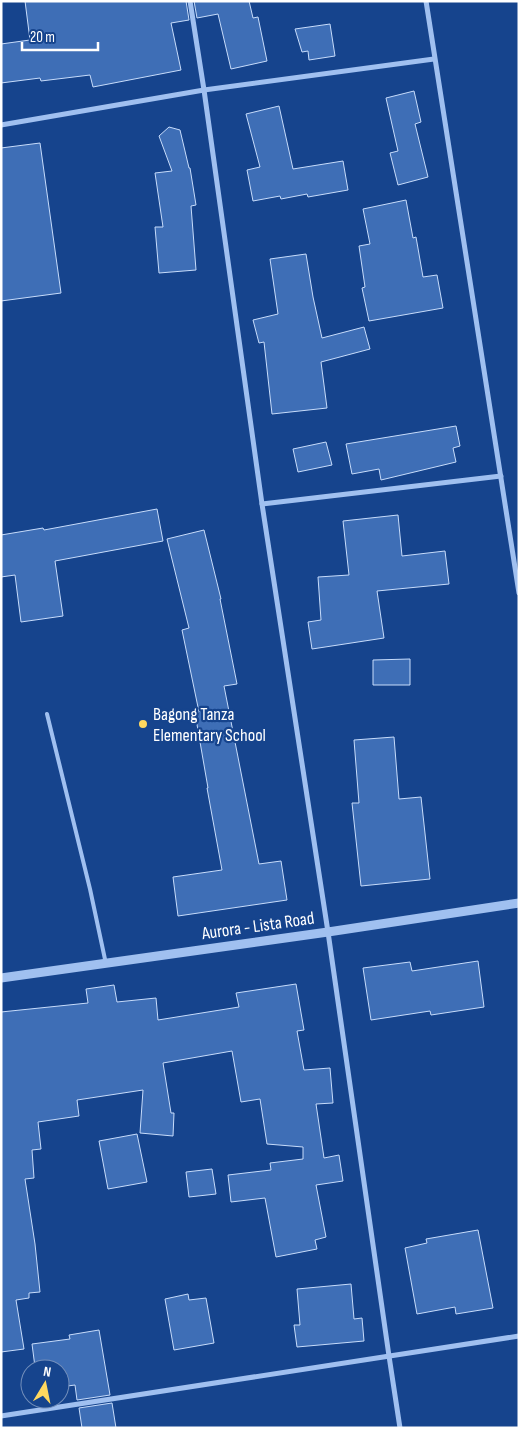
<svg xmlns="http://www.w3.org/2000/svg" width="520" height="1429" font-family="'Sofia Sans Condensed',sans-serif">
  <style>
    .building { fill: #3e6eb6; stroke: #c7dcfb }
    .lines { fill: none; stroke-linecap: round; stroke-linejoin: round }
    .service { stroke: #a0c0f0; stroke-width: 4 }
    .minor { stroke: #a0c0f0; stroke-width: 5 }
    .tertiary { stroke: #a0c0f0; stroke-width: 9 }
    .poi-dot { fill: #ffd85f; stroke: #16448d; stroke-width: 2 }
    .labels { text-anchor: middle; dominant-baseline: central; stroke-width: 4.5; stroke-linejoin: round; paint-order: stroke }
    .poi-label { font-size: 18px; fill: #fff; stroke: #16448d; text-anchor: start }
    .street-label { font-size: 18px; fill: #fff; stroke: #16448d }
  </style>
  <rect width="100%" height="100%" fill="#16448d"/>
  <g class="building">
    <path d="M25 1H186L189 20 171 23 181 70 93 87 90 75 41 81 40 78 1 83V44L30 40Z"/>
    <path d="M194 1H249L253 18 258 17 267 61 231 69 218 14 197 18Z"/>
    <path d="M330 24 335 56 309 60 308 51 302 52 295 29Z"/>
    <path d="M414 91 421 122 415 124 428 177 398 185 390 153 398 151 386 98Z"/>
    <path d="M279 106 293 169 343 161 348 190 308 197 307 194 281 199 280 196 253 201 247 170 260 167 246 114Z"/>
    <path d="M169 127 180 130 189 168H190L196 205 191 206 196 270 159 273 155 227H163L155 173 172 171 159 136Z"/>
    <path d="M40 143 61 293 1 301V148Z"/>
    <path d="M406 200 413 238 416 237 423 277 437 275 443 308 369 321 362 288 365 287 359 246 370 244 363 209Z"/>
    <path d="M306 254 313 297 322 338 364 327 370 349 321 362 327 408 272 414 264 342 259 343 253 320 278 314 270 259Z"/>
    <path d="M456 426 460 446 453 448 456 462 381 480 379 469 352 474 346 444Z"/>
    <path d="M326 442 332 465 298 472 293 449Z"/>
    <path d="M157 509 163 541 55 561 63 616 21 622 15 575 1 577V535L43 528 44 530Z"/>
    <path d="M398 515 402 556 445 551 449 584 377 591 384 638 312 649 308 622 321 620 318 577 349 575 343 521Z"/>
    <path d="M204 530 221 599H220L237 684 224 686 259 864 281 861 287 900 178 916 173 877 222 870 207 788H208L195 713 199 712 182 630 189 628 167 539Z"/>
    <path d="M410 659V685H373V660Z"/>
    <path d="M394 737 399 799 421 797 430 879 361 886 352 803H359L354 740Z"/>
    <path d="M478 961 484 1007 431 1015 430 1011 371 1020 363 968 410 962 412 971Z"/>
    <path d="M296 984 304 1030 297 1031 304 1070 330 1068 333 1103 316 1104 324 1158 339 1155 343 1181 316 1185 326 1237 315 1240 317 1249 276 1257 265 1198 231 1202 228 1175 271 1170 270 1163 303 1159V1147L267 1144 260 1099 241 1102 232 1051 163 1063 171 1113H174L173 1136 140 1133 143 1090 77 1100 79 1116 38 1122 41 1149 32 1150 34 1178 25 1179 35 1244 40 1292 29 1293V1298L16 1300 24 1349 1 1352V1012L88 1003 86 989 114 985 117 1002 156 998 158 1020 239 1007 236 993Z"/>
    <path d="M137 1134 147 1182 108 1189 99 1141Z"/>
    <path d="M212 1169 216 1194 189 1197 186 1172Z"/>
    <path d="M478 1230 493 1308 456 1314 455 1307 417 1314 405 1248 427 1243 426 1239Z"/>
    <path d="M351 1284 354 1319 362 1318 364 1341 297 1347 294 1325H300L297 1289Z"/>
    <path d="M188 1294 189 1300 206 1298 214 1343 174 1350 165 1299Z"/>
    <path d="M99 1330 110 1395 77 1400 75 1385 60 1387V1369H48L47 1365 35 1367 32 1344 70 1339 69 1335Z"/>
    <path d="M112 1403 116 1428H82L79 1408Z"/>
  </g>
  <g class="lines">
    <path class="service" d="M47 714 90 889 106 964"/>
    <g class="minor">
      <path d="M190 1 204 90 262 504 328 932 389 1356 400 1428"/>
      <path d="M426 1 519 593"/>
      <path d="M1 125 204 90 434 59"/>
      <path d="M262 504 501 476"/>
      <path d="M1 1416 519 1336"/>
    </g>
    <path class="tertiary" d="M1 978 328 932 519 903"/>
  </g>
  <circle class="poi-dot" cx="143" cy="724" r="5"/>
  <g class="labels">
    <g class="poi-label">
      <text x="153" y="714">Bagong Tanza<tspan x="153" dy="21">Elementary School</tspan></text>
    </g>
    <g class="street-label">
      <text transform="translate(258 926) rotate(-8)">Aurora - Lista Road</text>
    </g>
  </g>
  <rect width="520" height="1429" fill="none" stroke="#ffffff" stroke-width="5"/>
  <g transform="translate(45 1384) rotate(10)"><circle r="24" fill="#16448d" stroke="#738fbb"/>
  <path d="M0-4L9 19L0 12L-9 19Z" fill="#ffd85f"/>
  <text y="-8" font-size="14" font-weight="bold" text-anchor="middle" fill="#ffffff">N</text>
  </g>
  <path d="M22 42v8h76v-8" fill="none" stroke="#ffffff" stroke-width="2.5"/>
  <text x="30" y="42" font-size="15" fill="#ffffff" stroke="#16448d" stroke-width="4" paint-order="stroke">20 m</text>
</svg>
